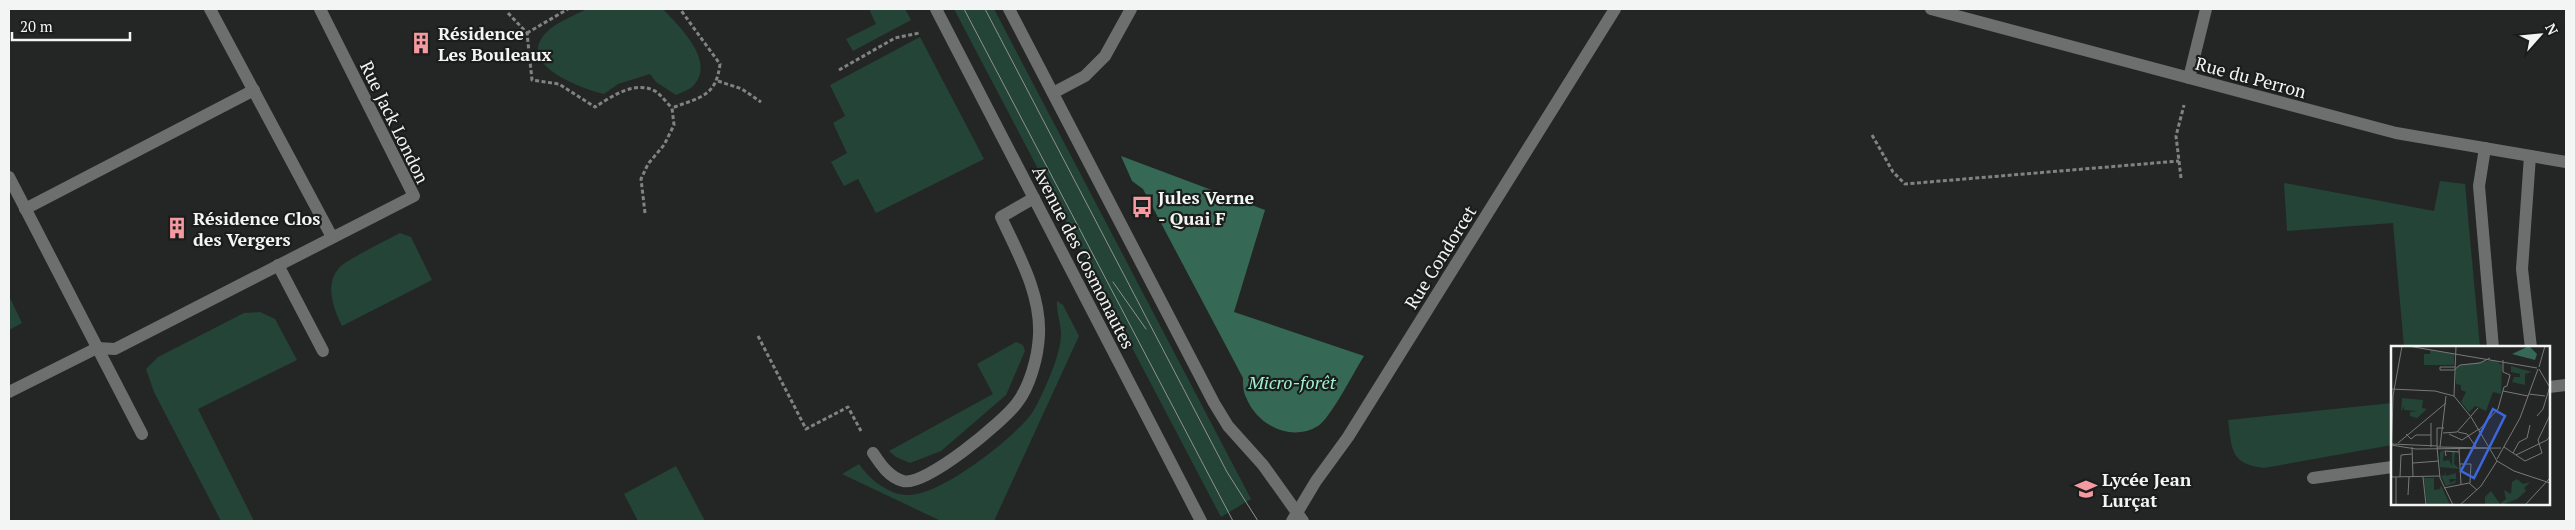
<svg xmlns="http://www.w3.org/2000/svg" width="2575" height="530" font-family="'PT Serif',serif">
  <style>
    .green { fill: #234437 }
    .forest { fill: #356955 }
    .lines { fill: none; stroke-linecap: round; stroke-linejoin: round }
    .path { stroke: #818382; stroke-width: 3; stroke-dasharray: 4 2.5; stroke-linecap: butt }
    .service { stroke: #6d6f6e; stroke-width: 12 }
    .minor { stroke: #6d6f6e; stroke-width: 12 }
    .tertiary { stroke: #6d6f6e; stroke-width: 12 }
    .tram { stroke: #909291; stroke-width: 1 }
    .labels { text-anchor: middle; dominant-baseline: central; stroke-width: 4.5; stroke-linejoin: round; paint-order: stroke }
    .poi-label { font-size: 18px; font-weight: bold; fill: #f3f5f4; stroke: #1a1d1c; text-anchor: start }
    .street-label { font-size: 18px; fill: #f3f5f4; stroke: #1a1d1c }
    .park-label { font-size: 18px; font-style: italic; fill: #9ef3d0; stroke: #1a1d1c }
    .inset-road { fill: none; stroke: #777978; stroke-width: 1 }
    .view { fill: #3d67dc; fill-opacity: 0.15; stroke: #3d67dc; stroke-width: 2.5 }
    .inset-edge { fill: none; stroke: #f3f5f4; stroke-width: 2.5 }
  </style>
  <rect width="100%" height="100%" fill="#242625"/>
  <g class="green">
    <path d="M587 9H663C679 26 716 61 694 85 690 90 682 92 676 95L656 82 650 74 618 84 604 94C583 89 518 66 544 35 554 23 573 16 587 9Z"/>
    <path d="M869 9H905L911 20 853 51 846 39 876 24Z"/>
    <path d="M954 9H994L1251 499 1221 517Z"/>
    <path d="M920 37 984 159 876 213 858 179 844 186 831 162 847 153 833 123 845 116 830 85Z"/>
    <path d="M2440 181 2465 184 2480 347H2404L2393 223 2287 231 2284 183 2434 211Z"/>
    <path d="M400 233 411 237 432 280 342 326C334 309 324 285 339 268 344 261 389 239 400 233Z"/>
    <path d="M9 296 22 323 9 330Z"/>
    <path d="M1057 301 1063 305 1079 336 994 521H941L842 474 859 464C869 479 890 496 909 495 942 494 1008 442 1029 417 1036 408 1042 394 1047 383 1053 369 1062 347 1061 331 1060 321 1056 311 1057 301Z"/>
    <path d="M260 312 275 319 297 360 198 409 254 521H221L154 392 146 369 158 357 244 313Z"/>
    <path d="M1016 342 1023 345 1025 351 1006 395 941 451 910 463 896 457 889 451 993 394 977 364Z"/>
    <path d="M2392 403V445L2264 468C2230 464 2232 449 2228 420Z"/>
    <path d="M676 466 705 521H638L624 494Z"/>
  </g>
  <path class="forest" d="M1121 156 1265 210 1234 312 1364 356C1355 370 1330 419 1318 426 1290 443 1256 424 1246 397 1243 392 1243 384 1243 378L1143 189 1132 181Z"/>
  <g class="lines">
    <g class="path">
      <path d="M508 13 527 33 532 80 559 84 595 107C611 97 634 80 655 91 661 95 667 103 672 108"/>
      <path d="M527 33 568 9"/>
      <path d="M839 70 895 38 919 33"/>
      <path d="M718 81 742 89 761 102"/>
      <path d="M1872 135 1893 172 1905 184 2179 161"/>
      <path d="M2181 178 2176 136 2184 105"/>
      <path d="M645 213 641 179 648 164 664 145 674 125 672 108C700 97 716 97 720 64L680 9"/>
      <path d="M758 336 806 429 848 407 861 431"/>
    </g>
    <g class="service">
      <path d="M2189 78 2206 9"/>
      <path d="M2485 148 2479 186 2493 348"/>
      <path d="M2530 156 2522 269 2531 348"/>
      <path d="M278 265 323 351"/>
      <path d="M2549 387 2566 385"/>
      <path d="M873 453C881 465 889 477 903 481 925 487 1003 422 1017 403 1030 386 1038 357 1039 335 1041 293 1018 254 1001 217L1034 198"/>
      <path d="M2313 478 2392 467"/>
    </g>
    <g class="minor">
      <path d="M210 9 332 237"/>
      <path d="M936 9 1201 521"/>
      <path d="M1009 9 1214 403 1228 426 1263 465 1303 521"/>
      <path d="M1931 9 2396 133 2566 162"/>
      <path d="M1053 93 1085 76 1105 56 1131 9"/>
      <path d="M9 177 142 434"/>
      <path d="M25 209 254 90"/>
      <path d="M9 392 97 348 115 349 414 196 320 9"/>
    </g>
    <path class="tertiary" d="M1292 521 1316 481 1348 437 1615 9"/>
    <g class="tram">
      <path d="M964 9 1233 521"/>
      <path d="M985 9 1227 472 1258 521"/>
      <path d="M1113 282 1146 329"/>
    </g>
  </g>
  <defs>
    <g id="building-bare" transform="scale(1.725)"><path d="M-4-6H4V6H1V3H-1V6H-4ZM-2.5-4.3h1.7v1.8h-1.7ZM.8-4.3h1.7v1.8H.8ZM-2.5-1h1.7V.8h-1.7ZM.8-1h1.7V.8H.8Z" fill="#f49aa0" stroke="#1a1d1c" stroke-width="2.5" paint-order="stroke"/></g>
    <g id="bus-bare" transform="scale(1.725)"><path d="M-5-6H5V4H4V6H2V4H-2V6H-4V4H-5ZM-3.5-4V0h7V-4ZM-3.5 1.2v1.5H-2V1.2ZM2 1.2v1.5H3.5V1.2Z" fill="#f49aa0" stroke="#1a1d1c" stroke-width="2.5" paint-order="stroke"/></g>
    <g id="school-bare" transform="scale(1.725)"><path d="M0-5L7-2L0 1L-7-2ZM-4 1L0 2.5L4 1V4Q0 6-4 4Z" fill="#f49aa0" stroke="#1a1d1c" stroke-width="2.5" paint-order="stroke"/></g>
  </defs>
  <g fill-rule="evenodd">
    <use href="#building-bare" x="421" y="43"/>
    <use href="#bus-bare" x="1142" y="207"/>
    <use href="#building-bare" x="177" y="228"/>
    <use href="#school-bare" x="2086" y="489"/>
  </g>
  <g class="labels">
    <g class="poi-label">
      <text x="438" y="33">Résidence<tspan x="438" dy="21">Les Bouleaux</tspan></text>
      <text x="1158" y="197">Jules Verne<tspan x="1158" dy="21">- Quai F</tspan></text>
      <text x="193" y="218">Résidence Clos<tspan x="193" dy="21">des Vergers</tspan></text>
      <text x="2102" y="479">Lycée Jean<tspan x="2102" dy="21">Lurçat</tspan></text>
    </g>
    <g class="street-label">
      <text transform="translate(2251 77) rotate(15)">Rue du Perron</text>
      <text transform="translate(395 122) rotate(64)">Rue Jack London</text>
      <text transform="translate(1084 257) rotate(63)">Avenue des Cosmonautes</text>
      <text transform="translate(1440 257) rotate(-58)">Rue Condorcet</text>
    </g>
    <g class="park-label">
      <text x="1292" y="382">Micro-forêt</text>
    </g>
  </g>
  <g transform="translate(2391 346)">
    <rect width="159" height="159" fill="#242625"/>
    <path d="M39 4 63 8V19H33V8H39ZM103 14 111 19 110 48 102 46 95 65 84 60 78 66 70 56 75 46 70 44V39L65 38 64 24 68 19ZM120 20 141 26 134 28V39L121 36 123 31H129V28L120 26ZM11 52 32 54 31 62 36 63 26 72 19 70V66L26 65 13 64V60L10 66ZM53 104 52 115 58 114 61 120V106H64L63 118 69 123 49 121 50 130 54 129V124L55 130 65 127V133H58L59 137 65 134 64 137 55 140 50 130 49 121V106ZM33 132H43V144L49 143 50 139 59 159H36ZM126 133 132 138 139 136 133 142 135 145 126 153 111 159H94V151L100 145 109 158 115 153 113 144 120 148 121 136Z" fill="#234437"/>
    <path d="M138 0 146 8 144 14 121 8Z" fill="#356955"/>
    <path class="inset-road" d="M17 0 146 22M64 21H49V24H63L69 19 89 17 99 12M148 21 154 0M148 23 158 40M0 43 44 45 63 50M112 45 137 50M138 48 154 50M63 50 80 71 106 115 123 125 159 137M63 50 65 0M146 70 152 63 159 40M88 84 107 63 113 41 116 40 119 29 112 26V14M67 86 76 88 85 101M52 87 66 86 87 62M15 88 20 93 25 89H40M58 88 71 94 88 83M7 97 55 57M1 98 47 100M0 99 25 103 110 102M46 100V82H53M21 101 22 131M40 101V77M49 101 55 50M113 101 125 109 156 94 159 90M68 103 70 138M122 107 128 96 136 92 139 79M125 109 134 115 151 107 147 94 159 69M55 110 54 105 68 106M106 113 129 72 147 23M22 117 48 115M69 118H80L79 137M0 120 2 50 11 0M0 131 49 130M9 131 10 109 21 108M32 131 35 159M53 142 78 137 86 144M17 149 18 131M5 159V131M62 159 49 132 46 101 99 102M69 159 90 140 106 115M134 159 159 132"/>
    <path class="view" d="M102 63 114 70 83 132 70 125Z"/>
    <rect width="159" height="159" class="inset-edge"/>
  </g>
  <rect width="2575" height="530" fill="none" stroke="#f3f5f4" stroke-width="20"/>
  <g transform="translate(2540 35) rotate(63)" stroke="#1a1d1c" stroke-width="4" paint-order="stroke">
  <path d="M0-4L9 19L0 12L-9 19Z" fill="#f3f5f4"/>
  <text y="-8" font-size="14" font-weight="bold" text-anchor="middle" fill="#f3f5f4">N</text>
  </g>
  <path d="M12 32v8h118v-8" fill="none" stroke="#f3f5f4" stroke-width="2.5"/>
  <text x="20" y="32" font-size="15" fill="#f3f5f4" stroke="#1a1d1c" stroke-width="4" paint-order="stroke">20 m</text>
</svg>
